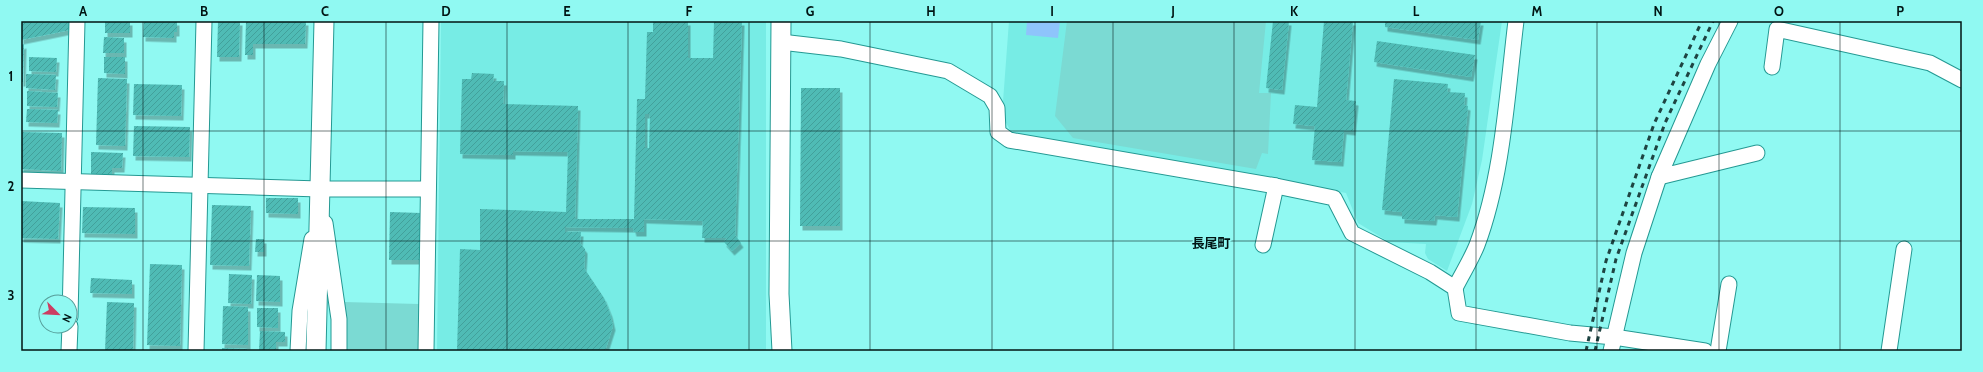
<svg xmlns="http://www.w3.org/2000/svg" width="1983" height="372" font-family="Cabin,'Noto Sans JP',sans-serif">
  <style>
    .built { fill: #77ece5 }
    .park { fill: #7bdad3 }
    .water { fill: #8ec4fb }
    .building { fill: url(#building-hatch); fill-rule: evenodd; filter: url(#shadow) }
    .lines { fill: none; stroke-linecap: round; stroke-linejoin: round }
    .minor-casing { stroke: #249993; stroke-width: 17 }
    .tertiary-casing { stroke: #249993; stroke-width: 21 }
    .minor { stroke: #fff; stroke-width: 15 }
    .tertiary { stroke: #fff; stroke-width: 19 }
    .rail { stroke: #1e4442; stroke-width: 3; stroke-dasharray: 5 5; stroke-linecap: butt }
    .grid { fill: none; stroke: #001413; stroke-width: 1; stroke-opacity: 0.55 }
    .labels { text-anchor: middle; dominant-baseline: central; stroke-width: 3; stroke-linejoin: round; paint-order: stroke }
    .neighbourhood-label { font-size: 13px; font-weight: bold; fill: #001413; stroke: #90f9f2 }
    .neatline { fill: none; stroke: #001413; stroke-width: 1.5 }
    .grid-label { font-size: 13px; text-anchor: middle; font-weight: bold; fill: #001413 }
  </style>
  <defs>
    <pattern id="building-hatch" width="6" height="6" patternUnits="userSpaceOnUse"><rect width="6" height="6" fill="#4fbbb5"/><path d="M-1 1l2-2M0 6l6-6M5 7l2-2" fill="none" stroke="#43a09b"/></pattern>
    <filter id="shadow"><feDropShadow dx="2.5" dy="4.5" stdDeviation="0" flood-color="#0004"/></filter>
  </defs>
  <rect width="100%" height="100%" fill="#90f9f2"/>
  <g class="built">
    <path d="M441 21H766V351H437Z"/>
    <path d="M1009 21H1502L1482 160 1472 204 1447 271 1428 259 1425 253 1426 244 1389 242 1358 223 1346 193 1011 132 1002 115Z"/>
  </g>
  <g class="park">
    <path d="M1067 21H1266L1259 93H1271L1268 154 1262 153 1256 169 1073 138 1055 116Z"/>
    <path d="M344 302 419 304 418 351H343Z"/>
  </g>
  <path class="water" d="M1027 21H1060L1058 38 1026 35Z"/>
  <g class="building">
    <path d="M21 21H70V30L21 40Z"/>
    <rect x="105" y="21" width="25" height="12"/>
    <path d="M144 21H177V32H174V38L143 37Z"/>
    <path d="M218 21H240L239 57H217Z"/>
    <path d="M246 21H306L305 44H253V55H245Z"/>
    <path d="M653 21H688V58H713L714 21H742L735 235 741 243 732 251 724 242 727 238H702L703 221 644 219V232H634L633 228 565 227V232H581L580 243 585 249V253L584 268 604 298 610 313 613 326 605 351H457L460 249 480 250V209L566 212 568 152 513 151V155L460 154 462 79H471L472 73 494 74 493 81H504L503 104 578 106 575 219H634L637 99H645L647 32H653ZM645 114H650L649 148H645Z"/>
    <path d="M1273 21H1289L1282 90 1266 88Z"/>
    <path d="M1324 21H1353L1346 100 1356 101 1353 131 1344 130 1341 162 1312 160 1315 126 1293 124 1295 105 1317 107Z"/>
    <path d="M1385 21H1481L1478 40 1385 27Z"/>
    <path d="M104 37 124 38V53H103Z"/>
    <path d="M1377 41 1475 55 1471 77 1374 62Z"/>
    <path d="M24 44 23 82H21V45Z"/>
    <path d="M29 57 57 58 56 72 29 71Z"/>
    <path d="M104 57H125V74L104 73Z"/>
    <path d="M26 74 56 75 55 90 26 88Z"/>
    <path d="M98 78 127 79 125 146 96 145Z"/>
    <path d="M1394 79 1448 84 1447 92 1465 93 1464 105 1468 106 1457 217 1435 215 1434 221 1402 219V212L1382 210Z"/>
    <path d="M134 84 182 85 181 116 133 115Z"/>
    <path d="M801 88H840V226H800Z"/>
    <path d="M27 91 58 93 57 107 27 106Z"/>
    <path d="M27 109 58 110 57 123 26 122Z"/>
    <path d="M134 126 190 127 189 157 133 156Z"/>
    <path d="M21 132 62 133 61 171 21 169Z"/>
    <path d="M91 152 123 153 122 168H112V174H91Z"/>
    <path d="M266 198H298V214L266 213Z"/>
    <path d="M21 201 60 203 58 239 21 238Z"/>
    <path d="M212 205 251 206 249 266 210 265Z"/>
    <path d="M83 207 135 208V234L82 233Z"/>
    <path d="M390 212 421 213 420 260H389Z"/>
    <path d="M256 239H264V252H255Z"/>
    <path d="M150 264 182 265 180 346 147 345Z"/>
    <path d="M229 274 252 275 251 304 228 303Z"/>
    <path d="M257 275 280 276V302L256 301Z"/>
    <path d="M91 278 132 280V294L90 293Z"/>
    <path d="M107 302 134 303 133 351H105Z"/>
    <path d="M223 306 248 307V345L222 344Z"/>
    <path d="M257 308H278V328L257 327Z"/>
    <path d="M260 331 285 332V342H276V351H259Z"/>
    <path d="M222 348 247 349V351H222Z"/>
  </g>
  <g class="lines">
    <g class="minor-casing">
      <g id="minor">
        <path d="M1730 21 1708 64 1659 177 1757 153"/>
        <path d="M781 42 841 49 948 71 990 96 997 108 998 132 1009 140 1276 186 1334 198 1352 233 1430 272 1455 288 1459 313 1570 333 1614 337 1705 351"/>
        <path d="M1772 67 1777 29 1930 63 1962 80"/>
        <path d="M21 180 320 189H428"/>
        <path d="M325 223 339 319V351"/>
        <path d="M1263 245 1276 186"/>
        <path d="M1455 288C1462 274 1471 260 1477 245 1503 176 1507 94 1516 21"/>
        <path d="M70 317 77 21"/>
        <path d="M69 351 70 326"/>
        <path d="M196 351 204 21"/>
        <path d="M298 351 300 311 312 239"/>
        <path d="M426 351 431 21"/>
        <path d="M1611 351 1634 253 1659 177"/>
        <path d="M1718 351 1729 284"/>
        <path d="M1889 351 1904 249"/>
      </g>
    </g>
    <g class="tertiary-casing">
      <g id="tertiary">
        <path d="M781 21 779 294 782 351"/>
        <path d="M316 351 324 21"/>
      </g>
    </g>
    <use href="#minor" class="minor"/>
    <use href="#tertiary" class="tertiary"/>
    <g class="rail">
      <path d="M1586 351 1606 261 1654 124 1702 21"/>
      <path d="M1595 351 1616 259 1665 123 1713 21"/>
    </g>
  </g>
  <path class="grid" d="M143 21V351M264 21V351M386 21V351M507 21V351M628 21V351M749 21V351M870 21V351M992 21V351M1113 21V351M1234 21V351M1355 21V351M1476 21V351M1597 21V351M1719 21V351M1840 21V351M21 131H1962M21 241H1962"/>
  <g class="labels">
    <g class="neighbourhood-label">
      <text x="1211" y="243">長尾町</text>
    </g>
  </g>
  <rect width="1983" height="372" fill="none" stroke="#90f9f2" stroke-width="44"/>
  <g transform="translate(58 314) rotate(114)"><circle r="19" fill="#90f9f2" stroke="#569d99"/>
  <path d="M0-3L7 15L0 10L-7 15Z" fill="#cc3d62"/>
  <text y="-6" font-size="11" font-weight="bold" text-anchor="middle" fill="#001413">N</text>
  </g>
  <rect x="22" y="22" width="1939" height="328" class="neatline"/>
  <g class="grid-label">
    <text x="83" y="16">A</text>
    <text x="204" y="16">B</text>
    <text x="325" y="16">C</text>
    <text x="446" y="16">D</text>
    <text x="567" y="16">E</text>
    <text x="689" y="16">F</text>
    <text x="810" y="16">G</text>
    <text x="931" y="16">H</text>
    <text x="1052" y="16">I</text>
    <text x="1173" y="16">J</text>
    <text x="1294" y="16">K</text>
    <text x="1416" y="16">L</text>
    <text x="1537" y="16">M</text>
    <text x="1658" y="16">N</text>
    <text x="1779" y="16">O</text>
    <text x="1900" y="16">P</text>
    <text x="11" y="81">1</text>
    <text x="11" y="191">2</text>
    <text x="11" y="300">3</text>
  </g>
</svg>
